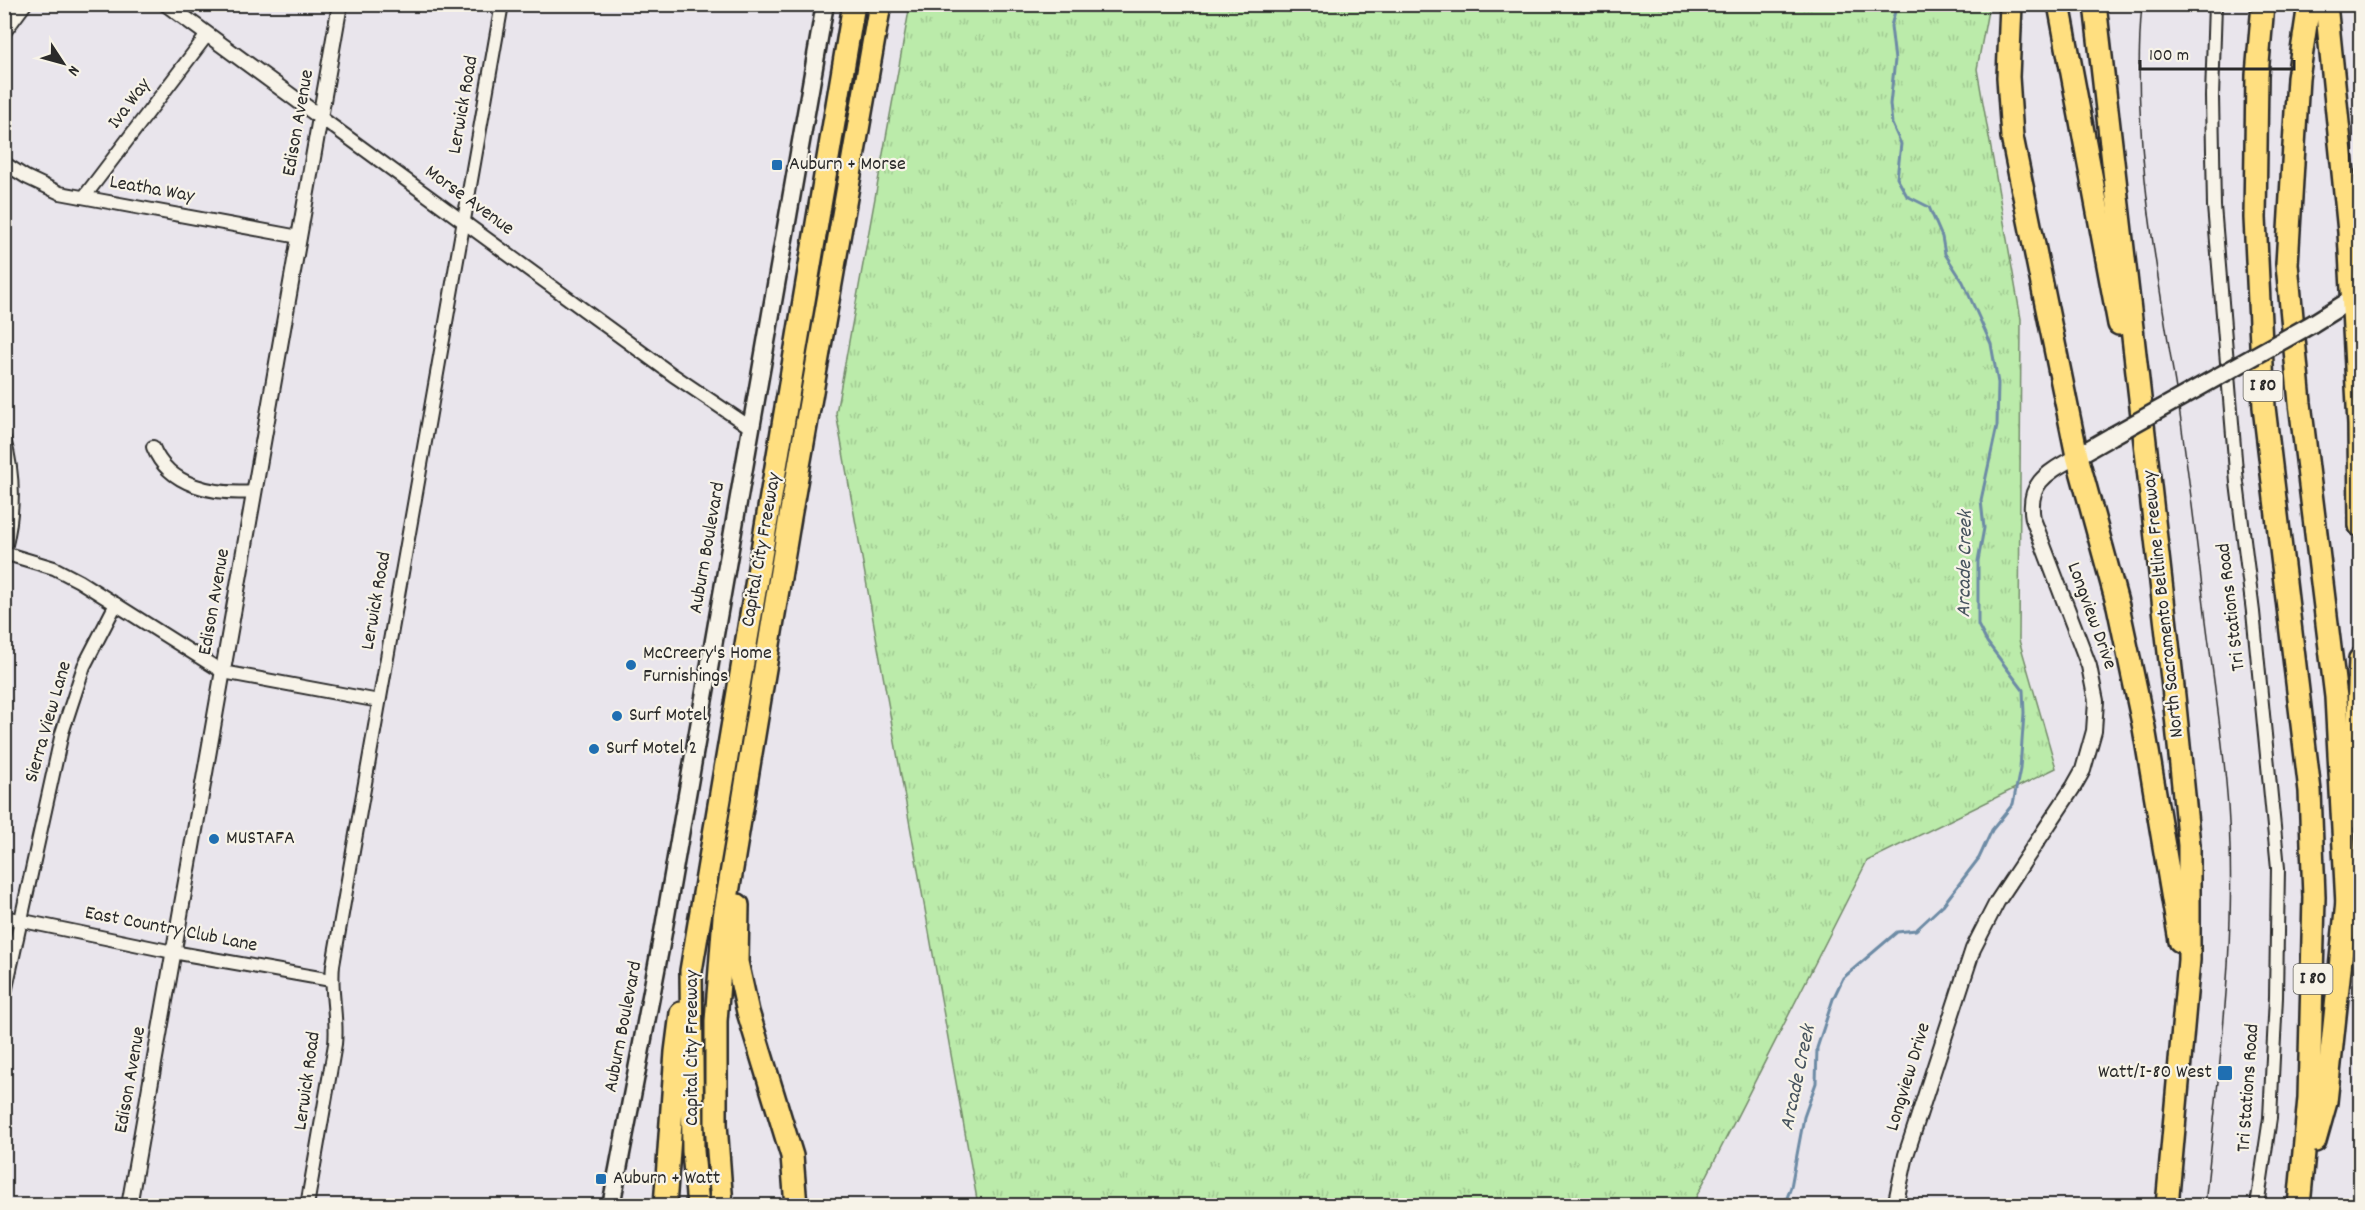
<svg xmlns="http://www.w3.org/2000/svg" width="2365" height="1210" font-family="Dekko,sans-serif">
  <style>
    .grass { fill: url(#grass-tufts); stroke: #738b6a; stroke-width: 1.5 }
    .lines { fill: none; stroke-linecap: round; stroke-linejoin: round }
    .stream { stroke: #6d8ba5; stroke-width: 3 }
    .minor-casing { stroke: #2b2b2b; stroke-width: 16 }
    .tertiary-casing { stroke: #2b2b2b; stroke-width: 18 }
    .secondary-casing { stroke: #2b2b2b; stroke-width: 21 }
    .motorway-casing { stroke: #2b2b2b; stroke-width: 26 }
    .minor { stroke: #f7f3e8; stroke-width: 12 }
    .tertiary { stroke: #f7f3e8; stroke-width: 14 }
    .secondary { stroke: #f7f3e8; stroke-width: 16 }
    .motorway { stroke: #ffdf80; stroke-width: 21 }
    .tram { stroke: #2b2b2b; stroke-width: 1.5 }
    .secondary-bridge-casing { stroke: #2b2b2b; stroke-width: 21; stroke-linecap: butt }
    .secondary-bridge { stroke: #f7f3e8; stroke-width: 16 }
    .poi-dot { fill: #1f6fb2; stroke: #f7f3e8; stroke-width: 2 }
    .labels { text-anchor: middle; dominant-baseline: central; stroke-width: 4.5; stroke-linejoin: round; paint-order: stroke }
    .shield { fill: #f7f3e8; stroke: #686764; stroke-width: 1.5 }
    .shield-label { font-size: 18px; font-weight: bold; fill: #2b2b2b }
    .street-label { font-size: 20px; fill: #2b2b2b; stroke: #f7f3e8 }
    .poi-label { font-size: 20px; fill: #2b2b2b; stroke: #f7f3e8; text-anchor: start }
    .water-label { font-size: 21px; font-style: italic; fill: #46535e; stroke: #f7f3e8 }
  </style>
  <defs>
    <pattern id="grass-tufts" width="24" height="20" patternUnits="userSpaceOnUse" patternTransform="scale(1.5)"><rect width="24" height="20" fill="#bbebaa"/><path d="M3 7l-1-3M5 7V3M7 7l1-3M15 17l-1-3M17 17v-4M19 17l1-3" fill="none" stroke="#a1ca92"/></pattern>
  </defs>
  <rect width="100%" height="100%" fill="#e9e5ec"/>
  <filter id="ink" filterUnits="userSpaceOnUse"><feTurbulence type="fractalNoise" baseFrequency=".0167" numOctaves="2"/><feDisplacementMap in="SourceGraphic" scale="12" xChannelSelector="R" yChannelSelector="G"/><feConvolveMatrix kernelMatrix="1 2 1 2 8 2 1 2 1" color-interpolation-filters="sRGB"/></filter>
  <g filter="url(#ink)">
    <path class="grass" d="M910 5H1989L1977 69 2021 319 2019 640 2056 768 1867 861 1692 1205H978L836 413Z"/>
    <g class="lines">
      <path class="stream" d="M1784 1206 1791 1187 1804 1117 1816 1083 1817 1048 1833 999 1843 978 1897 932 1916 930 1943 905 1979 858 1992 830 2013 804 2020 769 2024 713 2023 690 1987 642 1978 625V561L1984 528 1981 500 1997 426 1998 383 1991 344 1963 282 1945 254 1942 237 1929 207 1907 196 1897 178 1901 144 1892 124 1890 104 1895 60 1891 26 1897 4"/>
      <g class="minor-casing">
        <g id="minor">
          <path d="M2215 4 2212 97 2214 206 2237 483 2253 612 2278 868 2276 997 2270 1118 2257 1206"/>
          <path d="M320 117 673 375 750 427"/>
          <path d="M4 163 26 177 60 193 299 237"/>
          <path d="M84 197 207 35"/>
          <path d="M4 439C15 477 14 515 4 553"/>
          <path d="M153 447C169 487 215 495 254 492"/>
          <path d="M4 553 54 568 79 581 223 672 379 701"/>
          <path d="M4 917 173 952 331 980"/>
          <path d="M4 997 62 733 84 666 116 604"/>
          <path d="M307 1206 335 1044C338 1017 330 992 333 965L502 4"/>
        </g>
      </g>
      <g class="tertiary-casing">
        <g id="tertiary">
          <path d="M166 4 320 117"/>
          <path d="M4 31 24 4"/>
          <path d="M129 1206 340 4"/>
          <path d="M1895 1206 1906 1155 1973 949 1997 902 2074 786 2083 770 2094 731 2096 701 2089 666 2033 519C2026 482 2049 472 2077 456"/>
        </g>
      </g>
      <g class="secondary-casing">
        <g id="secondary">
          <path d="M2312 324 2360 294"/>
          <path d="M2077 456 2112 436"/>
          <path d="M611 1206 661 944 825 4"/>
        </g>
      </g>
      <g class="motorway-casing">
        <g id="motorway">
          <path d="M2011 4 2008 77 2012 137 2077 456 2118 606 2144 728 2180 941"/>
          <path d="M2059 4 2119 324"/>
          <path d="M2095 4 2174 696 2189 845V960L2167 1206"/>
          <path d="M2263 4 2257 75 2255 218 2264 407 2310 791 2314 897 2309 1098 2299 1206"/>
          <path d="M2309 4 2298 78 2287 264 2300 403 2336 697 2347 905"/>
          <path d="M2326 4 2349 232 2359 425 2360 526"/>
          <path d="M2354 817 2360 659"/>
          <path d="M738 905 737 962 748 1012 792 1156 796 1206"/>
          <path d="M2315 1141 2326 1102 2348 892"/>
          <path d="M665 1206 676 1052 681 1013"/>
          <path d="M698 1206 693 1151 691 971 854 4"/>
          <path d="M722 1206 716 1124V1021L724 917 790 517 880 4"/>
        </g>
      </g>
      <use href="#minor" class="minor"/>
      <use href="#tertiary" class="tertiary"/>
      <use href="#secondary" class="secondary"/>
      <use href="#motorway" class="motorway"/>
      <path class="tram" d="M2142 4C2130 140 2158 275 2179 408 2189 476 2197 545 2205 613 2212 669 2221 726 2226 782 2240 924 2219 1065 2205 1206"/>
      <g class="secondary-bridge-casing">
        <path id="secondary-bridge" d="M2112 436 2312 324"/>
      </g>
      <use href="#secondary-bridge" class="secondary-bridge"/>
    </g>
  </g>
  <g class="poi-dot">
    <rect x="771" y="159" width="12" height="12" rx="3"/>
    <circle cx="631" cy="665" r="6"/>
    <circle cx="617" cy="716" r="6"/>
    <circle cx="594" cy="749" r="6"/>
    <circle cx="214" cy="839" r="6"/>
    <rect x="2217" y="1065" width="16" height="16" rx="3"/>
    <rect x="595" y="1173" width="12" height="12" rx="3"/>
  </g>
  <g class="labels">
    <g class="shield">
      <rect x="2243.5" y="371" width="39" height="30" rx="4.5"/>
      <rect x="2293.5" y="964" width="39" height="30" rx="4.5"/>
    </g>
    <g class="shield-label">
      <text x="2263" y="386">I 80</text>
      <text x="2313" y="979">I 80</text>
    </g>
    <g class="street-label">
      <text transform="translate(130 104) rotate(-53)">Iva Way</text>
      <text transform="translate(464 105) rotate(-80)">Lerwick Road</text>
      <text transform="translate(299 123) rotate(-80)">Edison Avenue</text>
      <text transform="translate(152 190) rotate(10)">Leatha Way</text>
      <text transform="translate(469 201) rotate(36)">Morse Avenue</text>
      <text transform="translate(708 548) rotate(-80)">Auburn Boulevard</text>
      <text transform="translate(762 550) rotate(-80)">Capital City Freeway</text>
      <text transform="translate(377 601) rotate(-80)">Lerwick Road</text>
      <text transform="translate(215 602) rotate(-80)">Edison Avenue</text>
      <text transform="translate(2164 604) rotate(-96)">North Sacramento Beltline Freeway</text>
      <text transform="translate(2232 607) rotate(-97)">Tri Stations Road</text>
      <text transform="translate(2091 616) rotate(70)">Longview Drive</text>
      <text transform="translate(49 722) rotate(-74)">Sierra View Lane</text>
      <text transform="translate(171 930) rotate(11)">East Country Club Lane</text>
      <text transform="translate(624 1027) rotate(-79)">Auburn Boulevard</text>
      <text transform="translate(693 1048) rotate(-90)">Capital City Freeway</text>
      <text transform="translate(1909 1077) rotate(-73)">Longview Drive</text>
      <text transform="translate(131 1080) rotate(-80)">Edison Avenue</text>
      <text transform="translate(308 1081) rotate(-82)">Lerwick Road</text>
      <text transform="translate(2249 1088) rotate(-86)">Tri Stations Road</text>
    </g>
    <g class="poi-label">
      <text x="789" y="165">Auburn + Morse</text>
      <text x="643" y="654">McCreery's Home<tspan x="643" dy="23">Furnishings</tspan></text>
      <text x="629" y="716">Surf Motel</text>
      <text x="606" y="749">Surf Motel 2</text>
      <text x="226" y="839">MUSTAFA</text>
      <text x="2212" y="1073" text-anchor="end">Watt/I-80 West</text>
      <text x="613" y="1179">Auburn + Watt</text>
    </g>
    <g class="water-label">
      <text transform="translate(1966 564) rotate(-89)">Arcade Creek</text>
      <text transform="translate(1799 1078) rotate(-78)">Arcade Creek</text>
    </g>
  </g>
  <rect width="2365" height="1210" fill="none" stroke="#f7f3e8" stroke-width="24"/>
  <rect x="12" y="12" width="2341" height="1186" fill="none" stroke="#2b2b2b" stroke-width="2" filter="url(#ink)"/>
  <g transform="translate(63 63) rotate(126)" stroke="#f7f3e8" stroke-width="4.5" paint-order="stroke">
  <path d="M0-4.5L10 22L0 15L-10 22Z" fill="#2b2b2b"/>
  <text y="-9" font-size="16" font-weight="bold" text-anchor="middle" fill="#2b2b2b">N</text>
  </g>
  <path d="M2140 60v9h154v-9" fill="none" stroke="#2b2b2b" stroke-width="3"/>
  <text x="2149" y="60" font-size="18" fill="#2b2b2b" stroke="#f7f3e8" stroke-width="4.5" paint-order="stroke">100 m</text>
</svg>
